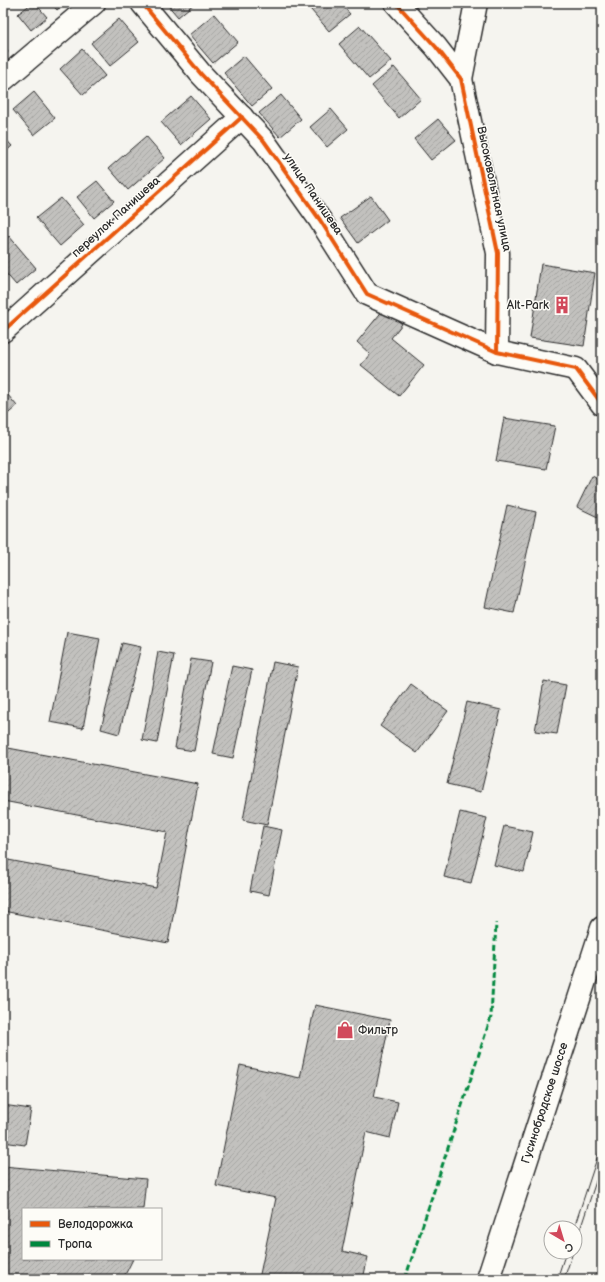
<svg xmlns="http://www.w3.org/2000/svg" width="605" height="1282" font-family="'Balsamiq Sans',sans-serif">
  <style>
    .building { fill: url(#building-hatch); stroke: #2b2b2b }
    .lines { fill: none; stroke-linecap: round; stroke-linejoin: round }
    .minor-casing { stroke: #2b2b2b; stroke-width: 25 }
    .major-casing { stroke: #2b2b2b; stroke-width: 25 }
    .minor { stroke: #fdfcf7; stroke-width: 22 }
    .major { stroke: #fdfcf7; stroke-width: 22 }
    .tram { stroke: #2b2b2b; stroke-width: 1 }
    .quiet { stroke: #00873e; stroke-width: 3; stroke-dasharray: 6 3; stroke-linecap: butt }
    .cycleway-casing { stroke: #fdfcf7; stroke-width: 6 }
    .cycleway { stroke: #e8590c; stroke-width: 4 }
    .labels { text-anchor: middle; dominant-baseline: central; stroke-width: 3; stroke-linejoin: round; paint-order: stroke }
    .street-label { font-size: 12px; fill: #2b2b2b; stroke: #fdfcf7 }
    .poi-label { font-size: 12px; fill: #2b2b2b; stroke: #fdfcf7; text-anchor: end }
  </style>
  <defs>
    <pattern id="building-hatch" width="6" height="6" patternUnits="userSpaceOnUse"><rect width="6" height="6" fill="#c2c1be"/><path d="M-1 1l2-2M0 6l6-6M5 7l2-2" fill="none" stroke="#a7a6a3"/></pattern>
  </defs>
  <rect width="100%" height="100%" fill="#f5f4ef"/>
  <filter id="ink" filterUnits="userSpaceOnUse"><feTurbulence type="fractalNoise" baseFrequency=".025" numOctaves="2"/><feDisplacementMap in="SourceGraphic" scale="8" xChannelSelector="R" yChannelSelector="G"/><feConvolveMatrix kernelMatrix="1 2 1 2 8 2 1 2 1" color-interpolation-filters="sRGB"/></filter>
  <g filter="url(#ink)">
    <g class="building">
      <path d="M32 3H35L47 17 31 30 18 14Z"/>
      <path d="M51 3H65L57 10Z"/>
      <path d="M166 3H195L178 17Z"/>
      <path d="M305 3H340L350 14 329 31Z"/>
      <path d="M214 14 238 42 213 63 189 35Z"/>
      <path d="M119 19 139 42 110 66 91 43Z"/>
      <path d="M360 26 391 61 369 79 339 44Z"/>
      <path d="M3 46 8 52 3 56Z"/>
      <path d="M82 49 105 76 83 95 60 69Z"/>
      <path d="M244 56 272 89 252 106 224 73Z"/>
      <path d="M394 67 421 99 399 118 372 86Z"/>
      <path d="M34 92 55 118 34 135 13 110Z"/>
      <path d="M281 95 301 119 280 137 259 113Z"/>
      <path d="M191 96 211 119 181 145 161 122Z"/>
      <path d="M331 109 348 129 327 147 310 127Z"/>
      <path d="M438 119 456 140 431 160 414 139Z"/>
      <path d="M3 136 12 146 3 154Z"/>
      <path d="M146 136 165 158 128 190 109 168Z"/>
      <path d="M97 181 114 201 94 218 77 197Z"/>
      <path d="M371 196 388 220 358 243 340 218Z"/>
      <path d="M61 198 84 225 60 246 36 218Z"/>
      <path d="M9 236 36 268 16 285 3 270V242Z"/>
      <path d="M541 264 595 273 584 346 530 338Z"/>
      <path d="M384 309 402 324 391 338 424 365 399 396 361 365 370 354 357 342Z"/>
      <path d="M3 389 17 406 3 418Z"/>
      <path d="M504 418 555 426 546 469 496 461Z"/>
      <path d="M592 476 602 481V519L577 507Z"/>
      <path d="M507 505 536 512 514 613 485 607Z"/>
      <path d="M67 632 100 638 83 728 50 722Z"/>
      <path d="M122 643 141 647 119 734 101 729Z"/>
      <path d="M158 652 174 655 157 743 142 740Z"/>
      <path d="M191 659 211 662 194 751 175 748Z"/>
      <path d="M273 662 298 667 267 825 243 820Z"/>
      <path d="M232 666 252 670 233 758 213 754Z"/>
      <path d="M544 681 566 685 557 734 535 731Z"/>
      <path d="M411 684 448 711 417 753 380 726Z"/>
      <path d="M467 702 501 710 481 792 447 784Z"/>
      <path d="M3 747 198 784 168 943 3 911V859L156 888 167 832 3 801Z"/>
      <path d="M460 812 487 818 471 883 444 877Z"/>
      <path d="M263 826 282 830 269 895 250 891Z"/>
      <path d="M504 826 533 832 524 872 494 865Z"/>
      <path d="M315 1005 390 1020 374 1097 398 1102 390 1138 366 1132 342 1251 368 1257 363 1279H259L276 1198 216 1186 240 1065 300 1078Z"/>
      <path d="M3 1105 31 1109 25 1145 3 1142Z"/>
      <path d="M3 1166 146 1179 143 1209H23V1259H133L123 1279H3Z"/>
    </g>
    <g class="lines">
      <g class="minor-casing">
        <g id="minor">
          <path d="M142 3 201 74 264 141 320 220 367 294 497 352"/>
          <path d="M396 3 436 47 461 79 498 253 497 352 576 369 602 404"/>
          <path d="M461 79 476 3"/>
          <path d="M3 80 94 3"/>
          <path d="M3 331 242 117"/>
        </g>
      </g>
      <g class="major-casing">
        <path id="major" d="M488 1279 602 928"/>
      </g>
      <use href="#minor" class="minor"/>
      <use href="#major" class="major"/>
      <g class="tram">
        <path d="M574 1228 602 1143"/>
        <path d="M575 1245 602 1163"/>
        <path d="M557 1279 566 1252"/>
        <path d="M564 1279 573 1252"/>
      </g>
      <path class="quiet" d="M405 1279 491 1017 496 923"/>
      <g class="cycleway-casing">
        <g id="cycleway">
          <path d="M142 3 201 74 264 141 320 220 367 294 497 352"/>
          <path d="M396 3 436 47 461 79 498 253 497 352 576 369 602 404"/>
          <path d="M3 331 242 117"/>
        </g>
      </g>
      <use href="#cycleway" class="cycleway"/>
    </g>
  </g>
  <defs>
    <g id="building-bare" transform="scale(1.38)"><path d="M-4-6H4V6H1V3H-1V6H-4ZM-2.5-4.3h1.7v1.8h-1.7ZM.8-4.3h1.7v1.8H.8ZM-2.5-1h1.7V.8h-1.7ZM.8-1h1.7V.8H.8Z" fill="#d1495b" stroke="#fdfcf7" stroke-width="2.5" paint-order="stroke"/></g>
    <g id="shop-bare" transform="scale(1.38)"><path d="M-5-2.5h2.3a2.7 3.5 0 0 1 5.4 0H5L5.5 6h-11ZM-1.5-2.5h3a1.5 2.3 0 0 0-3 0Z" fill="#d1495b" stroke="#fdfcf7" stroke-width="2.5" paint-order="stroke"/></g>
  </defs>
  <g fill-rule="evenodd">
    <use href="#building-bare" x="562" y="305"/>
    <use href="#shop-bare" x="345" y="1030"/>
  </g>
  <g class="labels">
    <g class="street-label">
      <text transform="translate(494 189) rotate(78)">Высоковольтная улица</text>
      <text transform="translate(313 194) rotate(56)">улица Панишева</text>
      <text transform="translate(116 217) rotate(-42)">переулок Панишева</text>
      <text transform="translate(545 1103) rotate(-72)">Гусинобродское шоссе</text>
    </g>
    <g class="poi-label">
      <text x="549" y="305">Alt-Park</text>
      <text x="358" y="1030" text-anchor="start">Фильтр</text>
    </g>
  </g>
  <rect width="605" height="1282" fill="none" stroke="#fdfcf7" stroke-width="16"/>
  <rect x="8" y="8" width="589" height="1266" fill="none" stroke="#2b2b2b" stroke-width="1.5" filter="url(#ink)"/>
  <rect x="22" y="1208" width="140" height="52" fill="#fdfcf7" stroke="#a9a8a5"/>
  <rect x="30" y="1221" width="20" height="6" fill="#e8590c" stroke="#a9a8a5"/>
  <text x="58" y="1228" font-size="12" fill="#2b2b2b">Велодорожка</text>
  <rect x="30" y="1241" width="20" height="6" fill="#00873e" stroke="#a9a8a5"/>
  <text x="58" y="1248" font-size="12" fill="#2b2b2b">Тропа</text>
  <g transform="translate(563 1240) rotate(142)"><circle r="19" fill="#fdfcf7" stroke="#a9a8a5"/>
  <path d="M0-3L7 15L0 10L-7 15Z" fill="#d1495b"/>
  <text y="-6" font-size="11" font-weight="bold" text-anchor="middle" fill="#2b2b2b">С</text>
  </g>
</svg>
